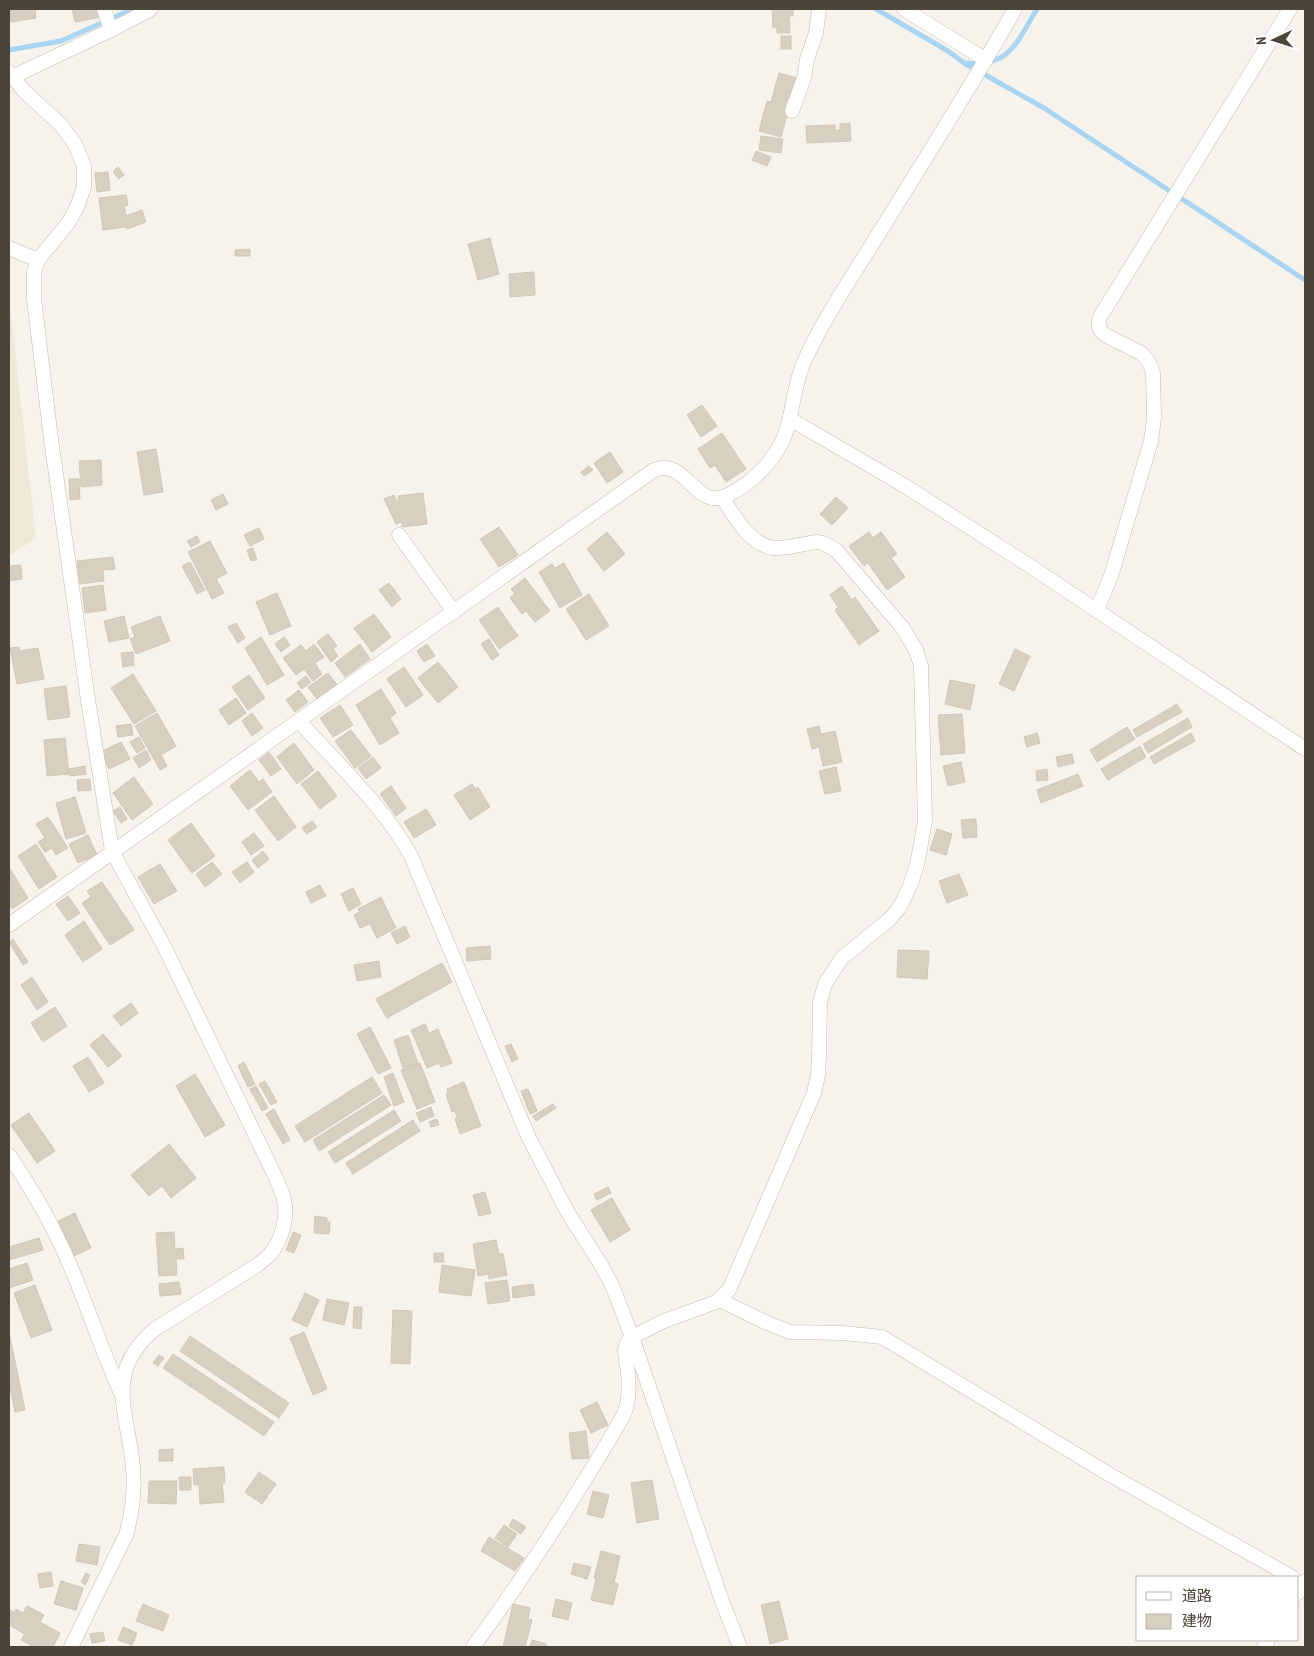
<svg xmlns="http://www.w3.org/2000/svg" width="1314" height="1656" font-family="'PT Sans Narrow','Noto Sans JP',sans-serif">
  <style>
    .education { fill: #efe8d6 }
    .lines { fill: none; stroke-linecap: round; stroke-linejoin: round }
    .stream { stroke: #a9d4f2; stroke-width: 5 }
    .building { fill: #d8cfc1; stroke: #d3c7b4 }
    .minor-casing { stroke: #c2bbae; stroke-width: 15 }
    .minor { stroke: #fff; stroke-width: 14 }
  </style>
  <rect width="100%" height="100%" fill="#f6f3ec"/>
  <path class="education" d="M9 297 36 538 9 556Z"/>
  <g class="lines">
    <g class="stream">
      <path d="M876 9 948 51 964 63 1044 108 1305 280"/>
      <path d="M9 50 61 41 133 9"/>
      <path d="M967 63C1011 67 1017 41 1037 9"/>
    </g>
  </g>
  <g class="building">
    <path d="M9 9H35L36 18 11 22Z"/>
    <path d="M72 9H99L101 17 75 22Z"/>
    <path d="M772 9H793V16H789L790 33H777V27L773 28Z"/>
    <rect x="781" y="36" width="10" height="13"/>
    <path d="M779 73 797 78 781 137 759 131 767 101 771 102Z"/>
    <path d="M850 123 851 141 807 143 806 126 835 125V130H840V124Z"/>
    <path d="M761 136 783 139 781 153 759 150Z"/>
    <path d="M756 151 771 157 767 166 752 160Z"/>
    <path d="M118 167 124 175 119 179 113 172Z"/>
    <path d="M108 172 110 190 97 192 95 173Z"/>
    <path d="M126 195 128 205 124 206 126 216 142 210 146 222 127 229 126 227 103 230 99 198Z"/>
    <path d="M490 238 499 274 478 280 468 244Z"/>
    <path d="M250 249V256H235V250Z"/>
    <path d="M534 272 535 295 510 297 509 274Z"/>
    <path d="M702 405 717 426 701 437 687 415Z"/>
    <path d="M722 433 746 469 726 482 715 465 710 468 698 449Z"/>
    <path d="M156 449 163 492 144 495 137 452Z"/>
    <path d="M610 452 623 472 607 483 594 463Z"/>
    <path d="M101 460 102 485 81 487 79 461Z"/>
    <path d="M589 466 593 470 584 476 581 472Z"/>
    <path d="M69 479H79L80 499 70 500Z"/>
    <path d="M423 493 427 524 402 527V522L396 524 384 499 394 495 399 506 398 496Z"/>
    <path d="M223 494 228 504 216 510 211 500Z"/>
    <path d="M836 497 848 508 832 525 820 514Z"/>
    <path d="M499 527 518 555 499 567 480 539Z"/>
    <path d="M259 528 264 539 250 546 244 535Z"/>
    <path d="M607 532 625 554 604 571 587 549Z"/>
    <path d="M869 532 873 538 881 532 897 554 891 558 905 577 887 590 868 563 864 566 849 546Z"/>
    <path d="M197 536 200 542 191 547 187 541Z"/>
    <path d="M210 541 227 573 216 579 224 593 212 599 188 552Z"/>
    <path d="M253 548 257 560 251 561 247 550Z"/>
    <path d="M113 557 115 569 103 570 104 581 80 584 77 561Z"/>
    <path d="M190 562 205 590 197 594 182 566Z"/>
    <path d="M564 563 582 595 560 608 539 572 552 564 555 568Z"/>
    <path d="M21 565 22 579 9 581V566Z"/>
    <path d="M525 578 550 611 535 622 526 611 522 614 510 598 515 594 511 589Z"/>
    <path d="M389 583 401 599 392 607 379 590Z"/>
    <path d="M103 585 106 610 85 613 82 588Z"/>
    <path d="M842 586 852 600 855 597 879 631 859 645 835 610 838 607 830 595Z"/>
    <path d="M277 593 291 626 270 635 256 602Z"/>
    <path d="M589 594 609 626 586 640 566 609Z"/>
    <path d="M498 607 518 636 499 649 479 620Z"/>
    <path d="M374 614 391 637 372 652 354 628Z"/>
    <path d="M124 616 129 638 109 642 104 621Z"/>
    <path d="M160 616 170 641 136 654 130 639 135 637 131 627Z"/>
    <path d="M236 623 245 638 238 643 228 627Z"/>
    <path d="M328 634 337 646 333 649 338 656 331 662 317 642Z"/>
    <path d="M261 637 284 675 267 685 245 648Z"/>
    <path d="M284 637 290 645 281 652 275 644Z"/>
    <path d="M489 639 499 655 492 660 481 644Z"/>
    <path d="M314 644 324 657 315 663 322 674 313 681 304 669 296 675 283 658 301 645 306 651Z"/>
    <path d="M360 644 370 659 345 677 335 663Z"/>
    <path d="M427 644 435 656 424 662 417 651Z"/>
    <path d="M19 647 20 651 38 648 44 679 17 684 10 648Z"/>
    <path d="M1015 649 1030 656 1014 691 999 684Z"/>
    <path d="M133 652 134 665 123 667 121 653Z"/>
    <path d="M438 662 458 687 438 703 418 678Z"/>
    <path d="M404 667 423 695 406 707 387 679Z"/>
    <path d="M328 673 337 685 317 699 308 687Z"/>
    <path d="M133 674 156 711 134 724 111 688Z"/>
    <path d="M249 675 265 698 248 710 232 687Z"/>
    <path d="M306 676 311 682 302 689 297 683Z"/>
    <path d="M950 680 975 685 970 710 945 704Z"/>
    <path d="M66 686 70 717 48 720 44 689Z"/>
    <path d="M381 689 396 713 390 718 399 733 380 745 356 705Z"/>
    <path d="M299 690 308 702 295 712 286 700Z"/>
    <path d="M236 698 246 713 229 725 219 710Z"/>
    <path d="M1177 704 1182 712 1137 737 1133 730Z"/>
    <path d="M340 705 353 725 333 737 320 718Z"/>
    <path d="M157 713 176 746 161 755 167 766 160 770 135 726Z"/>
    <path d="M252 713 263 728 252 736 242 721Z"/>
    <path d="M962 714 965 753 941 755 938 715Z"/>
    <path d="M1188 718 1192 727 1148 753 1143 744Z"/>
    <path d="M131 724 133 735 118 737 116 726Z"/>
    <path d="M819 726 821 734 835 731 842 762 823 766 819 747 812 749 807 729Z"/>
    <path d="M1127 727 1135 739 1097 762 1090 750Z"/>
    <path d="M351 730 371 756 355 768 335 741Z"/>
    <path d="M1037 733 1040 743 1027 747 1024 737Z"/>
    <path d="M1191 733 1195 741 1154 764 1150 757Z"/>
    <path d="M139 737 145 748 137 753 130 742Z"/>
    <path d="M65 738 69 774 47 776 44 740Z"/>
    <path d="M121 742 130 759 109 769 100 752Z"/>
    <path d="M294 743 314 770 297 784 277 757Z"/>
    <path d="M1140 746 1146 757 1108 780 1101 769Z"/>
    <path d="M146 750 151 760 139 768 133 758Z"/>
    <path d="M269 752 281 769 271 776 259 760Z"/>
    <path d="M1072 754 1074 763 1058 767 1056 757Z"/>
    <path d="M373 757 381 768 366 779 358 768Z"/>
    <path d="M961 762 965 782 948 786 943 766Z"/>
    <path d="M85 766 86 774 70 776 69 769Z"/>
    <path d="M836 767 841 791 825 794 819 771Z"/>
    <path d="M1047 769 1048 780 1037 781 1036 771Z"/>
    <path d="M250 770 259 782 263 779 272 792 248 810 230 786Z"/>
    <path d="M318 771 337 796 320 809 301 784Z"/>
    <path d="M1078 774 1083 786 1041 803 1037 790Z"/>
    <path d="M134 777 153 804 132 820 113 793Z"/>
    <path d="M90 779 91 790 78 791 77 780Z"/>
    <path d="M472 784 475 789 478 787 490 807 470 820 454 795Z"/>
    <path d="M391 786 406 808 396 816 380 794Z"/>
    <path d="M274 796 296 827 278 841 255 810Z"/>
    <path d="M75 797 86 833 66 839 56 803Z"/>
    <path d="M120 807 127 819 121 823 113 811Z"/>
    <path d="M426 809 436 825 414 838 404 822Z"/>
    <path d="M48 817 68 848 56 855 52 848 45 852 38 842 45 838 36 824Z"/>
    <path d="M976 819 977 837 963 838 961 820Z"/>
    <path d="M312 821 317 827 307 834 302 828Z"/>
    <path d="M191 823 215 856 192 873 168 840Z"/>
    <path d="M937 829 952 834 946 855 930 850Z"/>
    <path d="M254 833 264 846 251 855 242 842Z"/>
    <path d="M88 835 97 855 78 863 69 844Z"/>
    <path d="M36 844 57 877 39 889 18 856Z"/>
    <path d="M263 851 269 859 258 868 252 860Z"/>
    <path d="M212 862 222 874 205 887 196 874Z"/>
    <path d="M247 862 254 872 240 883 232 872Z"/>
    <path d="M160 864 177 891 154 904 138 877Z"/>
    <path d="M9 867 28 898 12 909 9 904Z"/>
    <path d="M959 874 968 895 947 903 939 881Z"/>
    <path d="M102 882 134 930 110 945 82 903 91 897 87 891Z"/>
    <path d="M320 885 326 896 311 903 306 892Z"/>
    <path d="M353 888 361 904 349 911 341 894Z"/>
    <path d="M68 896 80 913 68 921 56 904Z"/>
    <path d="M381 897 396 928 377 938 370 924 360 928 354 915 360 912 358 909Z"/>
    <path d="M84 921 102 949 83 962 65 935Z"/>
    <path d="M405 926 410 937 397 944 391 933Z"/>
    <path d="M13 939 28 962 23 965 9 942Z"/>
    <path d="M490 946 491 959 467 961 466 948Z"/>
    <path d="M898 950 929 951 927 979 897 977Z"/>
    <path d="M379 961 381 977 357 981 354 965Z"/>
    <path d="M442 963 452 982 387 1018 376 999Z"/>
    <path d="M32 977 48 1002 37 1010 21 985Z"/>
    <path d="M131 1003 138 1013 121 1026 113 1016Z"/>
    <path d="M55 1007 67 1026 43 1042 31 1023Z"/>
    <path d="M425 1024 429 1033 438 1029 452 1063 441 1067 439 1063 427 1068 411 1030Z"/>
    <path d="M370 1027 391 1068 378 1074 357 1034Z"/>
    <path d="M103 1034 122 1056 108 1067 90 1045Z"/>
    <path d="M408 1035 418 1063 403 1068 394 1040Z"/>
    <path d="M511 1044 518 1059 512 1062 505 1046Z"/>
    <path d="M88 1057 104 1083 89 1092 73 1066Z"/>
    <path d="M244 1062 255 1084 248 1087 238 1066Z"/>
    <path d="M420 1063 435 1102 417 1109 401 1070Z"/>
    <path d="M393 1073 404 1102 394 1106 384 1077Z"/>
    <path d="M195 1074 225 1125 205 1137 176 1086Z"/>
    <path d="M372 1077 382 1093 305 1142 295 1126Z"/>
    <path d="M265 1081 277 1102 271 1105 259 1084Z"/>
    <path d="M464 1082 481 1126 460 1134 455 1119 457 1118 455 1111 452 1112 446 1094 448 1093 447 1089Z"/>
    <path d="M256 1086 268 1108 262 1111 250 1089Z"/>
    <path d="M528 1089 537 1111 530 1114 521 1091Z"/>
    <path d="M384 1095 391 1105 319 1151 313 1140Z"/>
    <path d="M553 1104 556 1108 536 1121 533 1116Z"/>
    <path d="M431 1107 434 1116 420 1122 416 1113Z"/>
    <path d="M274 1109 290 1140 283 1144 266 1114Z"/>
    <path d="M394 1110 401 1121 335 1163 328 1152Z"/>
    <path d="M29 1113 55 1151 37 1163 11 1125Z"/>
    <path d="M437 1119 439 1125 431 1127 429 1122Z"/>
    <path d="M413 1120 420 1131 353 1174 346 1163Z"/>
    <path d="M169 1144 196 1178 171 1198 162 1186 149 1196 131 1175Z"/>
    <path d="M608 1187 611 1193 597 1200 594 1194Z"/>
    <path d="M485 1192 491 1213 479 1216 473 1195Z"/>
    <path d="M612 1198 630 1230 610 1242 591 1210Z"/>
    <path d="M75 1213 91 1248 74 1256 58 1221Z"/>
    <path d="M315 1216 327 1218V1222H330L329 1234 314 1233Z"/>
    <path d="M174 1232 175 1249 183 1248 184 1259H176L177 1275 159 1276 156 1233Z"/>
    <path d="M293 1232 301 1235 294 1253 286 1250Z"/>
    <path d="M39 1238 43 1250 9 1260V1247Z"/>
    <path d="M496 1240 499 1254H503L507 1275 489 1279 488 1274 478 1276 473 1244Z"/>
    <path d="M434 1253H443L444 1262H434Z"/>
    <path d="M27 1263 33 1280 9 1288V1269Z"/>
    <path d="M442 1265 475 1270 471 1296 439 1292Z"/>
    <path d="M507 1280 510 1301 488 1304 485 1283Z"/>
    <path d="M179 1282 181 1294 160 1296 159 1284Z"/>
    <path d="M533 1284 535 1295 513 1298 512 1287Z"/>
    <path d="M35 1285 52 1330 31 1338 14 1293Z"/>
    <path d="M305 1293 319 1300 307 1327 292 1320Z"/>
    <path d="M327 1299 349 1303 344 1325 323 1320Z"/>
    <path d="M354 1307H362L361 1329 353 1328Z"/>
    <path d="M393 1310 412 1311 410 1364 391 1363Z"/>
    <path d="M9 1332 25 1410 15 1412 9 1383Z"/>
    <path d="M304 1332 327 1389 313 1395 290 1338Z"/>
    <path d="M190 1336 289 1403 279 1418 180 1351Z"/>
    <path d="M173 1354 274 1422 264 1436 163 1368Z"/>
    <path d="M159 1355 164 1358 158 1366 153 1363Z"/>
    <path d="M597 1402 608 1425 591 1433 580 1410Z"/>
    <path d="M586 1431 589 1458 572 1459 569 1433Z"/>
    <path d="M173 1449V1461H159V1450Z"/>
    <path d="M224 1467 225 1483H222L224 1502 200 1504 199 1485H194L193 1469Z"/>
    <path d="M259 1472 276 1484 262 1504 245 1492Z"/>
    <path d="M179 1477H191V1490H180Z"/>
    <path d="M652 1480 659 1519 637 1523 631 1483Z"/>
    <path d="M149 1481H177L176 1504 148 1503Z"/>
    <path d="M593 1491 609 1495 603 1518 587 1514Z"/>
    <path d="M513 1519 526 1527 521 1534 509 1526Z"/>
    <path d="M504 1525 517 1534 508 1547 495 1538Z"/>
    <path d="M489 1537 524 1558 515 1571 481 1551Z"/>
    <path d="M79 1544 100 1547 97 1565 76 1561Z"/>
    <path d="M601 1551 620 1556 614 1583 618 1584 613 1605 591 1600 596 1579 594 1578Z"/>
    <path d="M574 1563 591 1567 587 1579 571 1574Z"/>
    <path d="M51 1572 53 1586 40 1588 38 1574Z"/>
    <path d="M86 1573 90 1575 85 1585 81 1582Z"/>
    <path d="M61 1581 83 1588 76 1610 54 1604Z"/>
    <path d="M556 1599 572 1603 568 1620 552 1616Z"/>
    <path d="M779 1601 788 1639 770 1644 761 1605Z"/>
    <path d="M143 1604 169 1615 163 1631 136 1621Z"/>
    <path d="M513 1604 530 1608 528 1619 532 1620 525 1647H503Z"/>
    <path d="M27 1606 44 1615 40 1622 60 1633 53 1647H34L21 1640 25 1634 9 1625V1609L15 1613 16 1609 23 1613Z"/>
    <path d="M123 1627 137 1633 132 1645 118 1640Z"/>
    <path d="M103 1632 105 1641 92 1643 90 1634Z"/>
    <path d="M532 1640 546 1644V1647H530Z"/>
  </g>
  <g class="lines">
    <g class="minor-casing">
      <g id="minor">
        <path d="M104 9 111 30"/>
        <path d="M904 9 986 60"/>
        <path d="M9 72 24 91 61 125 75 144 84 166V187L77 207 69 222 38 260 34 272V299L51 439 88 700 112 851 165 948 276 1178C278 1185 283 1193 284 1200 288 1217 282 1240 271 1253 267 1258 261 1262 256 1266L155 1329C103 1373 128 1412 133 1467 135 1490 132 1514 126 1535L71 1647"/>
        <path d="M12 77 111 30 151 9"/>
        <path d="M792 111 804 78 807 59 816 33 819 9"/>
        <path d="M9 248 38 260"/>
        <path d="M790 419 905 486 1030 566 1305 749"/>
        <path d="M399 535 454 612"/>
        <path d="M1097 610 1111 576 1151 441 1154 418 1153 373C1151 365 1147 358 1141 353L1105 335C1098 329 1098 325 1100 317L1290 9"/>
        <path d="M299 721C337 764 384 806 411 856L528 1136 568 1213 600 1263 612 1285 632 1337 722 1601 740 1647"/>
        <path d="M9 925 654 470C686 457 695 510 726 496 757 481 784 452 790 417 794 398 796 380 804 362 822 321 852 277 876 238 923 162 971 87 1015 9"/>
        <path d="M9 1155C27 1182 45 1211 59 1241 83 1290 98 1343 121 1393"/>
        <path d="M721 1298 724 1302 765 1322 790 1332 843 1333 882 1337 1112 1476 1292 1577"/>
        <path d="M1298 1593 1305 1581"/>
        <path d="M473 1647C505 1604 534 1560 563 1515 584 1481 605 1449 624 1414 629 1403 629 1384 628 1372 627 1359 620 1348 632 1337L664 1321 716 1302 729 1290 814 1093 818 1075 819 1056 820 1003 825 984 842 958 890 919 898 909 902 903 910 886 917 865 925 821 921 666 916 650 902 627 836 550 823 543 818 542C804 543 788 549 774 548 749 545 734 515 722 497"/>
        <path d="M1264 1647 1268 1640"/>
      </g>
    </g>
    <use href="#minor" class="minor"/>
  </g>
  <rect width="1314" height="1656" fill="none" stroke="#4b4439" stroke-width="20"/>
  <rect x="1136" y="1576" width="162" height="65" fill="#ffffff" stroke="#b7b4b0"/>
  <rect x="1146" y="1592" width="25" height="8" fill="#ffffff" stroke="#b7b4b0"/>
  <text x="1182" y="1601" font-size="15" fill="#4b4439">道路</text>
  <rect x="1146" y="1614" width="25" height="15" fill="#d8cfc1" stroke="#b7b4b0"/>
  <text x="1182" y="1626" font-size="15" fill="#4b4439">建物</text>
  <g transform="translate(1274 40) rotate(266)" stroke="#ffffff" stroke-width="4" paint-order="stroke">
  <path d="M0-4L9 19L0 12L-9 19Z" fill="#4b4439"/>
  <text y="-8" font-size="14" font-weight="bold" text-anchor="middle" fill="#4b4439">N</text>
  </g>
</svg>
